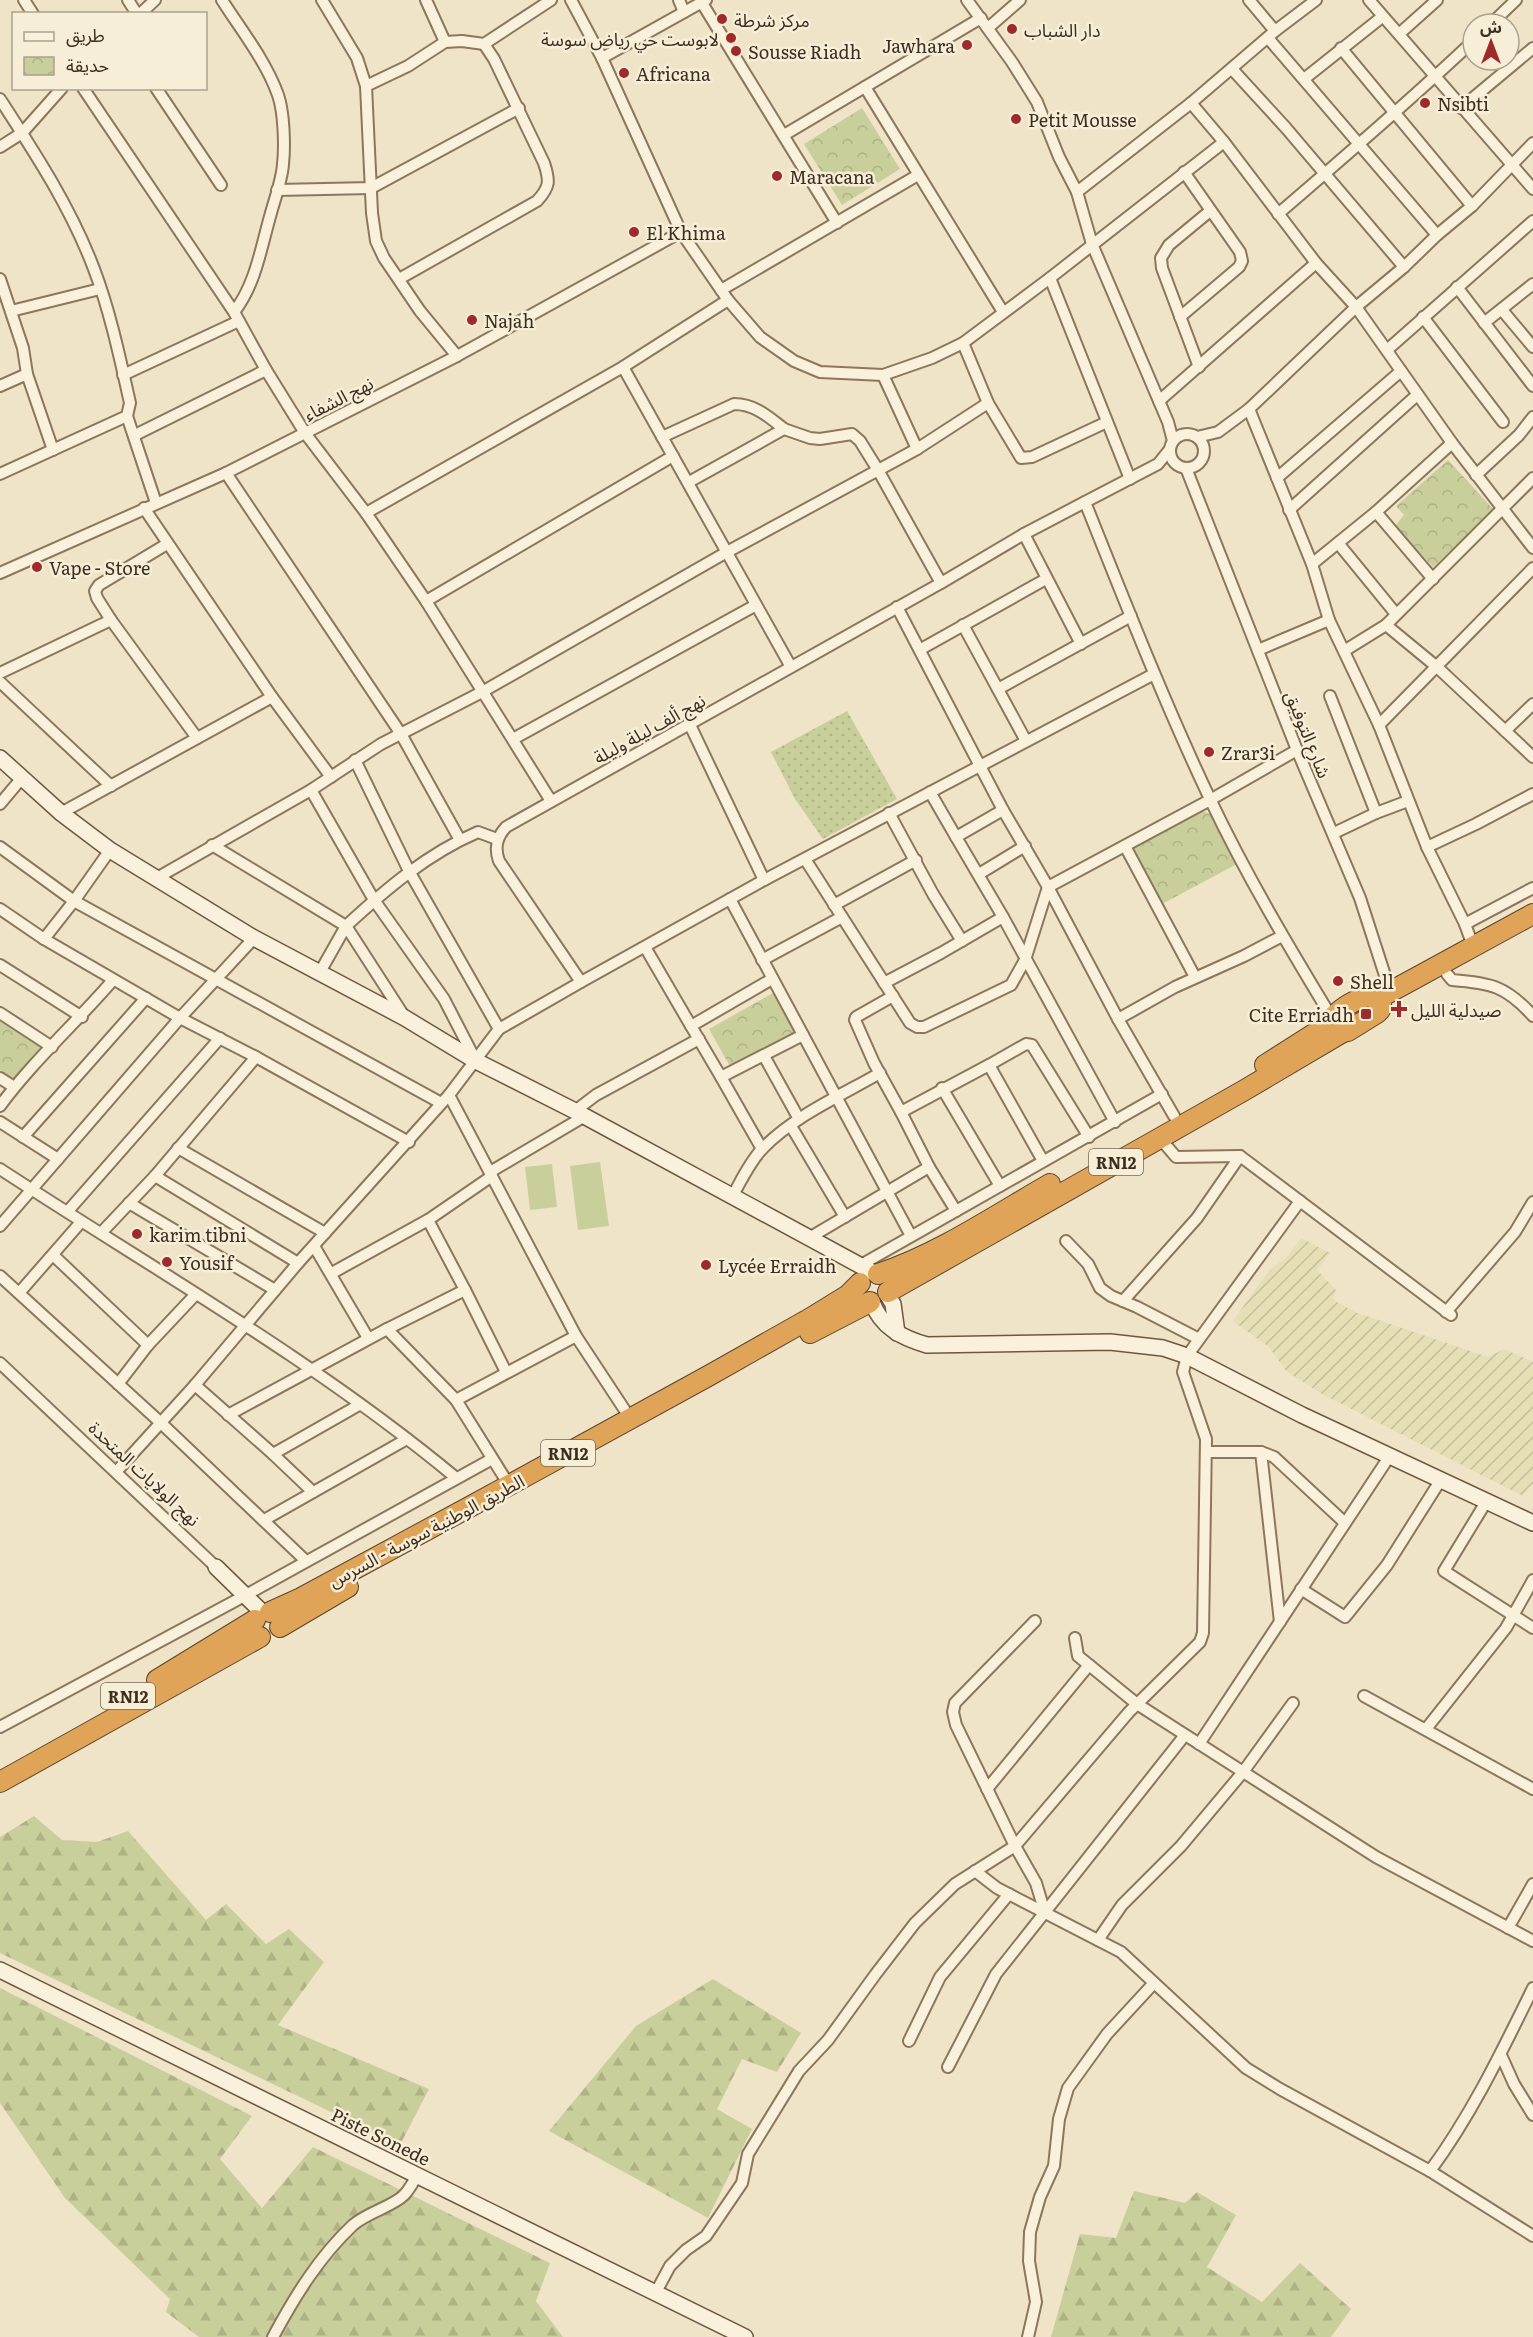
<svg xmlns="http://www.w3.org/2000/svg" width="1533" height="2337" font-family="Literata,'Noto Sans Arabic',serif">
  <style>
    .farmland { fill: url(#farmland-furrows) }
    .grass { fill: url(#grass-dots) }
    .forest { fill: url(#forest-firs) }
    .park { fill: url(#park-crowns) }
    .pitch { fill: #c9cf9b }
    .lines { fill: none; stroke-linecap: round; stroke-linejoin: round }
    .street-casing { stroke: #8d765c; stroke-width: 14 }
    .secondary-casing { stroke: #6f573f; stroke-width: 18 }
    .highway-casing { stroke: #5b4430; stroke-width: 22 }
    .street { stroke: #faf1dc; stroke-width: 10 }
    .secondary { stroke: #faf1dc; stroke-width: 15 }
    .highway { stroke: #e0a458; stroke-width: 20 }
    .poi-dot { fill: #9e2a2b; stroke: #f7eed8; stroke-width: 2 }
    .labels { text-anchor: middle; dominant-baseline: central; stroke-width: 5; stroke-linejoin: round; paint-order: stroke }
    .shield { fill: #f7eed8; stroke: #756857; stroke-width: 1.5 }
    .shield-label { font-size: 16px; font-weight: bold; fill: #3d2e20 }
    .poi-label { font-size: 18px; fill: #3d2e20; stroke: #f7eed8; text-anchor: start }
    .street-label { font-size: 18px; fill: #3d2e20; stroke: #f7eed8 }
  </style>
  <defs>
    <pattern id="farmland-furrows" width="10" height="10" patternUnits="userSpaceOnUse" patternTransform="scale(1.5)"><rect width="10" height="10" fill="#e6deb5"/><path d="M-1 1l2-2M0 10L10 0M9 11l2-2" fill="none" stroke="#c6bf9b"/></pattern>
    <pattern id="grass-dots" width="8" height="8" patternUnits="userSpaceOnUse" patternTransform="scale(1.5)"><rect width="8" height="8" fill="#c9cf9b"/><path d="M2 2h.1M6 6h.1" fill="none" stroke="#aeb285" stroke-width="1.8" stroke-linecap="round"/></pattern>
    <pattern id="forest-firs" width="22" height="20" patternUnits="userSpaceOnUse" patternTransform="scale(1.5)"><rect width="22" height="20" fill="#c9cf9b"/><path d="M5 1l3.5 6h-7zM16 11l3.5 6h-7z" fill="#aeb285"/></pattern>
    <pattern id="park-crowns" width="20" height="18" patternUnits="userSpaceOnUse" patternTransform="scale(1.5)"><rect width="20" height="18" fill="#c9cf9b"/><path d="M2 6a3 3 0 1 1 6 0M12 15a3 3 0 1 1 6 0" fill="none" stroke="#aeb285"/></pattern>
  </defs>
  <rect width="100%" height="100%" fill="#f0e4c8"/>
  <path class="farmland" d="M1301 1238 1330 1253 1317 1270 1336 1290 1333 1297 1335 1301 1355 1312 1488 1357 1504 1349 1533 1362V1484L1523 1496 1322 1394 1286 1371 1269 1347 1233 1321 1270 1269 1285 1259Z"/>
  <path class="grass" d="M847 711 897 799 823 839 795 799 771 752Z"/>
  <g class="forest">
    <path d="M34 1816 62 1840 97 1842 128 1831 206 1920 226 1904 266 1944 289 1929 324 1962 278 2025 429 2089 400 2145 0 1953V1837Z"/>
    <path d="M713 1979 801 2033 777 2072 742 2059 717 2109 752 2129 708 2218 549 2131 636 2026Z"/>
    <path d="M0 1988 252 2116 220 2159 262 2208 313 2147 550 2263 536 2301 563 2337H199L166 2312 170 2299 65 2198 0 2103Z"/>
    <path d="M1134 2191 1185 2203 1197 2192 1236 2215 1207 2267 1262 2302 1300 2263 1351 2309 1331 2337H1051L1080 2234 1116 2238Z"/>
  </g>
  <g class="park">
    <path d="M862 108 900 169 842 205 804 144Z"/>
    <path d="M1448 460 1494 510 1433 567 1395 526 1404 515 1396 506Z"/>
    <path d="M1201 811 1214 815 1237 864 1162 904 1131 848Z"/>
    <path d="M773 993 796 1032 731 1068 709 1029Z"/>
    <path d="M0 1018 42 1044 43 1050 15 1079 0 1070Z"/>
  </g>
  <g class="pitch">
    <path d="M600 1162 609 1226 578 1230 570 1166Z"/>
    <path d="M552 1164 557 1207 530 1210 525 1167Z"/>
  </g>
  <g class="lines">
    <g class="street-casing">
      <g id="street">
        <path d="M24 0 33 14"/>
        <path d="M128 0 137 14"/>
        <path d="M222 0C241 30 266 61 278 95 284 112 285 146 283 164 282 180 275 198 271 213 261 247 256 284 234 312"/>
        <path d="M322 0 357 58 366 86 372 213 376 241 384 258 420 311 457 356"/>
        <path d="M426 0 445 42"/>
        <path d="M571 0 602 58 681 232 728 300 760 337 794 361 820 372 883 375 932 358 963 343 1050 278 1224 142"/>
        <path d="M679 0 684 12"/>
        <path d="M967 0 1012 62 1037 102 1059 157 1077 192 1092 244 1168 422 1173 441"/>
        <path d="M1249 0 1275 31"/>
        <path d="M1369 0 1533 189"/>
        <path d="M702 3 837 223"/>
        <path d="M140 14 155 0"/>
        <path d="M1491 24 1516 0"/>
        <path d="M988 28 1020 0"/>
        <path d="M1399 34 1437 0"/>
        <path d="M1268 38 1437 235"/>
        <path d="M1341 48 1472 206"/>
        <path d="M602 58 706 0"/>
        <path d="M1232 69 1286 128 1404 267"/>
        <path d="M1304 79 1382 17"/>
        <path d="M366 86 408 66 445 42 462 41 484 44 551 0"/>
        <path d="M865 87 1003 312"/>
        <path d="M83 88 234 312 266 370 305 433 366 513 426 601 551 801"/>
        <path d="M156 88 221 185"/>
        <path d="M0 99C35 153 71 208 94 269 110 311 120 358 130 403L127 416 0 474"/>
        <path d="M1191 103 1224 142 1316 263 1356 307 1452 443 1533 548"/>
        <path d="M1461 108 1533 48"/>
        <path d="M784 135 981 18"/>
        <path d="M0 147 22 133 62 88"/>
        <path d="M277 190 371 188 519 108"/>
        <path d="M1077 192 1191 103 1275 31 1316 0"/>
        <path d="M1278 214C1344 157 1410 101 1473 41"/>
        <path d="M1050 278 1130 479"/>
        <path d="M0 279 23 348 27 374 0 386"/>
        <path d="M399 279 537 201C550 187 550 181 544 163L494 59 484 44"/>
        <path d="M1457 287 1533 386"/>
        <path d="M721 290 918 175"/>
        <path d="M1502 310 1533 347"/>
        <path d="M11 311 100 289"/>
        <path d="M1180 317 1239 267 1242 261 1240 252 1184 172"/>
        <path d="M1423 317 1503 422"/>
        <path d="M1484 323 1533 284"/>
        <path d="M963 343 988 403 1021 458 1032 457 1107 422"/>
        <path d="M1387 350 1533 221"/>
        <path d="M623 367 791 667"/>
        <path d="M1199 367 1162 268 1161 258 1169 245 1210 211"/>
        <path d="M27 374 53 450"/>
        <path d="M123 375 239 321"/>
        <path d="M883 375 917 449"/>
        <path d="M1159 401 1316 263"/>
        <path d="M1249 409 1312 564 1329 620 1379 725 1427 847 1465 924 1473 946"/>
        <path d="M127 416 156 503"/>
        <circle cx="1187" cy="451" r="17"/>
        <path d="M135 435 266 370"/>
        <path d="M662 437 734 404C755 404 769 417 784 429"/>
        <path d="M1197 437 1218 432 1249 409 1356 307 1404 267 1437 235 1472 206 1533 143"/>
        <path d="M1170 449 1158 464 1085 502C1125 602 1164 702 1210 799 1246 875 1289 947 1332 1018"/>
        <path d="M1186 468 1297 750 1360 898 1390 991"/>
        <path d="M226 473 401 734 460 840"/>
        <path d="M1476 475 1519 435 1533 417"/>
        <path d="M1277 478 1401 371"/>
        <path d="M689 482 784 429 810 438 820 439 852 434 860 441 878 470 941 583"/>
        <path d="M144 508 272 697 331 777"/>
        <path d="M1289 510 1417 395"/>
        <path d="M1376 512 1433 579"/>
        <path d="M366 513 623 367 728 300"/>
        <path d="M1024 534 1081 644"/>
        <path d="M1338 543 1396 614"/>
        <path d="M167 544 99 585 95 591 97 598 111 620 197 738"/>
        <path d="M1312 564 1376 512 1452 443"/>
        <path d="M0 573 226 473 305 433 457 356 681 232"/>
        <path d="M426 601 673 456"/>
        <path d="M897 607 1003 810 1048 887 1118 1019 1174 1116"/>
        <path d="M963 625 1026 741"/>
        <path d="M1386 625 1437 667 1533 757"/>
        <path d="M921 649 1046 579"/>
        <path d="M1258 650 1329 620"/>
        <path d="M1344 651 1386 625 1533 478"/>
        <path d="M0 673 111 620"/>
        <path d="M0 682 111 786"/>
        <path d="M998 689 1131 616"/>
        <path d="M1330 696 1376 813"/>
        <path d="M690 725 764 880"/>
        <path d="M1379 725 1533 568"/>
        <path d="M1505 731 1533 704"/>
        <path d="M513 739 756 605"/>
        <path d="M355 760 409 871 499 1029"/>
        <path d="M311 790 374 900 444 999 476 1061"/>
        <path d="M930 792 956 837"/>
        <path d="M0 804 21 779"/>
        <path d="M1003 810 956 837 1003 917 1115 1122"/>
        <path d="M61 813 272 697"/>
        <path d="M889 813 933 894 962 941"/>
        <path d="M1334 833 1376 813 1408 801"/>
        <path d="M212 845 346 926 320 972"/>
        <path d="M1125 846 1195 977"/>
        <path d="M0 847 74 901 441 1103"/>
        <path d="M1427 847 1476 824 1533 794"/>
        <path d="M805 859 910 1023 917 1027H924L1011 985 1025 960 1048 887 1210 800 1297 750"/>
        <path d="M979 874 1025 846"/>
        <path d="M155 879 311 790 381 744 482 692 727 552 917 449 988 403"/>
        <path d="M730 899 911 1236"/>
        <path d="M834 905 916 860"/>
        <path d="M0 909 44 939 180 1018 256 1057 409 1142"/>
        <path d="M1465 924 1533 888"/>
        <path d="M44 939 74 901 110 850"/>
        <path d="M645 947 691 1026"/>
        <path d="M762 960 842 917"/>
        <path d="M0 965 82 1017"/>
        <path d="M1447 974 1452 980C1491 983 1506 986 1533 1016"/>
        <path d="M772 979 691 1026 721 1077 803 1035"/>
        <path d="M581 982 764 880 1154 674"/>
        <path d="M884 983 941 953 1003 917"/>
        <path d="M893 996 856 1017 855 1020 874 1063 901 1112"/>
        <path d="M0 1013 52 1047"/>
        <path d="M404 1016 346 926C386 889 427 854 478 832L497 839"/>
        <path d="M1118 1019 1175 987 1244 956 1282 936"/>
        <path d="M764 1056 799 1119"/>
        <path d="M989 1065 1026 1044 1032 1045 1089 1137"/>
        <path d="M721 1077 762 1149"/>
        <path d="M0 1078 14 1087"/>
        <path d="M942 1088 1000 1186"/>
        <path d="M449 1095 576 1336 630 1418"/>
        <path d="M0 1106C33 1061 77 1022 113 980"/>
        <path d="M575 1111 596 1095 699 1039"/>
        <path d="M0 1122 58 1159"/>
        <path d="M791 1126 845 1217"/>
        <path d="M23 1137 146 998"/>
        <path d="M1159 1137 1176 1157 1240 1156 1451 1315"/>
        <path d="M178 1148 325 1233"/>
        <path d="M0 1169C153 1269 314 1360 455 1477"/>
        <path d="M490 1172 585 1116"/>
        <path d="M155 1176 298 1263"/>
        <path d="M732 1197C741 1181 749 1163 762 1149 794 1116 840 1096 880 1073"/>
        <path d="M129 1203 275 1290"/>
        <path d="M68 1211 220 1038"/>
        <path d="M956 1211 929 1167 901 1112 989 1065 1043 1161"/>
        <path d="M0 1226 180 1018 254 938"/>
        <path d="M101 1233 155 1176 256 1057"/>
        <path d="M809 1238 929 1167"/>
        <path d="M1066 1241 1088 1264 1100 1288 1111 1296 1137 1307 1199 1339"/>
        <path d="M314 1246 368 1338"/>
        <path d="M53 1255 148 1345"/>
        <path d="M859 1266 1162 1094"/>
        <path d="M332 1273 428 1220"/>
        <path d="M0 1276 161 1423 306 1561"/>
        <path d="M465 1290 506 1372"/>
        <path d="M19 1293 81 1222"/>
        <path d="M1123 1301 1197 1218 1240 1156"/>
        <path d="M1446 1312 1515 1232 1533 1202"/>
        <path d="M387 1329 465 1290 428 1220 492 1176"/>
        <path d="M0 1363 216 1567"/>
        <path d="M118 1384 148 1345 196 1294"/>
        <path d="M195 1385 273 1454 313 1492"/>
        <path d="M456 1400 576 1336"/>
        <path d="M228 1415 387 1329 456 1400 509 1485"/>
        <path d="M1206 1452H1261L1274 1457 1345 1523"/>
        <path d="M1261 1452 1280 1622"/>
        <path d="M273 1454 359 1405"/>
        <path d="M116 1472 195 1385 298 1263 449 1095 499 1029 581 982 499 861C494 847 497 837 506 827L941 583 1024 534 1085 502"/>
        <path d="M1486 1502 1444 1571 1533 1628"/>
        <path d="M264 1520 407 1439"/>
        <path d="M1301 1589 1345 1617 1387 1565 1440 1481"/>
        <path d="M1035 1621 955 1703 953 1712 956 1725 1015 1846 1036 1883 1045 1913"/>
        <path d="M1075 1638 1078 1656 1137 1704 1376 1857 1533 1941"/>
        <path d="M1364 1696 1533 1789"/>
        <path d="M0 1727 235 1601 492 1459"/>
        <path d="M1426 1729 1506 1628 1533 1580"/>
        <path d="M1199 1744 1389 1457"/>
        <path d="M987 1789 1089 1665"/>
        <path d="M975 1871 997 1888 1121 1952 1246 2068 1280 2089 1430 2171"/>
        <path d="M1508 1928 1533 1884"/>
        <path d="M1098 1940 1122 1905 1181 1846 1243 1772 1293 1703"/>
        <path d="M1533 1988C1502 2051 1472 2114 1430 2171L1533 2236"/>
        <path d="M909 2041 940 1977 1009 1894"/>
        <path d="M1501 2055 1514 2084 1533 2115"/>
        <path d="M948 2067 996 1974 1185 1735"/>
        <path d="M656 2292 670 2266 686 2250 706 2236 742 2183 748 2154 799 2071 828 2040 875 1975 915 1923 955 1884 1015 1846 1129 1712 1200 1642 1203 1633 1206 1439 1183 1372 1187 1356 1300 1201"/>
        <path d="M273 2337C295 2296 319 2257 353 2225 368 2212 394 2206 404 2195 409 2190 413 2182 417 2176"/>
        <path d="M1028 2337 1036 2302 1029 2261 1030 2232 1040 2197 1054 2166 1059 2119 1068 2088 1107 2034 1154 1983"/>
      </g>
    </g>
    <g class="secondary-casing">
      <g id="secondary">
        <path d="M0 758 61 813 110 850 254 938 405 1018 476 1061 575 1111 874 1273"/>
        <path d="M887 1294 893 1304 897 1333"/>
        <path d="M872 1302C881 1327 902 1338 927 1345L1110 1342 1163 1348 1187 1356 1302 1415 1533 1523"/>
        <path d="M216 1567 262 1612"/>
        <path d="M0 1970 745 2337"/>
      </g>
    </g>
    <g class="highway-casing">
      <g id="highway">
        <path d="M1371 995C1380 997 1383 1002 1380 1010L1377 1013 1348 1031 1339 1032 1332 1026V1018C1342 1007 1357 999 1371 995Z"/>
        <path d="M1379 998 1533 914"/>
        <path d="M1265 1065 1331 1023"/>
        <path d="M878 1274C937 1255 996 1215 1050 1184"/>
        <path d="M888 1292 1243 1091 1343 1032"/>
        <path d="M810 1333 870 1302"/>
        <path d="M270 1612 301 1598 473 1505 710 1375 809 1319 848 1295 860 1283"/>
        <path d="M280 1627 348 1587"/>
        <path d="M157 1680 255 1620"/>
        <path d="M0 1782 260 1637"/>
      </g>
    </g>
    <use href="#street" class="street"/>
    <use href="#secondary" class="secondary"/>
    <use href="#highway" class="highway"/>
  </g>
  <g class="poi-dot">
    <circle cx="722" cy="19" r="6"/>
    <circle cx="1012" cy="29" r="6"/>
    <circle cx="731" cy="38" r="6"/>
    <circle cx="967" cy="45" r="6"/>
    <circle cx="736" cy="51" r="6"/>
    <circle cx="624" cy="73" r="6"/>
    <circle cx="1425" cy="103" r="6"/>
    <circle cx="1016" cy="119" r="6"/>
    <circle cx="777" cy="176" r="6"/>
    <circle cx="634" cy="232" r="6"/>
    <circle cx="472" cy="320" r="6"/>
    <circle cx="37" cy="567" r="6"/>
    <circle cx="1209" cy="752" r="6"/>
    <circle cx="1338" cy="981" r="6"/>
    <path d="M1396 1000h6v6h6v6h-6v6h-6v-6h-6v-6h6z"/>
    <rect x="1360" y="1008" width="12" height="12" rx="3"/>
    <circle cx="137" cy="1234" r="6"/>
    <circle cx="167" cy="1262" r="6"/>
    <circle cx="706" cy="1265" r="6"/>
  </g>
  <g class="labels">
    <g class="shield">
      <rect x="1089" y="1149" width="54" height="26" rx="4.5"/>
      <rect x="541" y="1440" width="54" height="26" rx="4.5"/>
      <rect x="101" y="1683" width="54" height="26" rx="4.5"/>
    </g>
    <g class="shield-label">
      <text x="1116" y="1162">RN12</text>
      <text x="568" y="1453">RN12</text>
      <text x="128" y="1696">RN12</text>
    </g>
    <g class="poi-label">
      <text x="734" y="19">مركز شرطة</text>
      <text x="1024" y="29">دار الشباب</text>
      <text x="719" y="38" text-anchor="end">لابوست حي رياض سوسة</text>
      <text x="955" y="45" text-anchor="end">Jawhara</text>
      <text x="748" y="51">Sousse Riadh</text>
      <text x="636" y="73">Africana</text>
      <text x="1437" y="103">Nsibti</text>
      <text x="1028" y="119">Petit Mousse</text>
      <text x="789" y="176">Maracana</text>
      <text x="646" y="232">El Khima</text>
      <text x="484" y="320">Najah</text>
      <text x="49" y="567">Vape - Store</text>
      <text x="1221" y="752">Zrar3i</text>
      <text x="1350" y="981">Shell</text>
      <text x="1411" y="1009">صيدلية الليل</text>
      <text x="1354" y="1014" text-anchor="end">Cite Erriadh</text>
      <text x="149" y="1234">karim tibni</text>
      <text x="179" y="1262">Yousif</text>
      <text x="718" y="1265">Lycée Erraidh</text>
    </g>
    <g class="street-label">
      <text transform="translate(338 398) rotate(-27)">نهج الشفاء</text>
      <text transform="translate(649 728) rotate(-29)">نهج ألف ليلة وليلة</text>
      <text transform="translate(1309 734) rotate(68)">شارع التوفيق</text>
      <text transform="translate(145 1473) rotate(43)">نهج الولايات المتحدة</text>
      <text transform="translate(426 1530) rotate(-28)">الطريق الوطنية سوسة - السرس</text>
      <text transform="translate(381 2136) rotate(26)">Piste Sonede</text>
    </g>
  </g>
  <rect x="12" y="12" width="195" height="78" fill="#f7eed8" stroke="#ada18e" stroke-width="1.5"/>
  <rect x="24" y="32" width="30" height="9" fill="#faf1dc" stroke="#ada18e" stroke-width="1.5"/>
  <text x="66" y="42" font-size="18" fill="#3d2e20">طريق</text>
  <rect x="24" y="57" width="30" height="18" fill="url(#park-crowns)" stroke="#ada18e" stroke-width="1.5"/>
  <text x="66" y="72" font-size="18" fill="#3d2e20">حديقة</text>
  <g transform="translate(1491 42)"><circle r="28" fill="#f7eed8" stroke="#ada18e" stroke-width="1.5"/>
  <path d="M0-4.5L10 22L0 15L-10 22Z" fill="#9e2a2b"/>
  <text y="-9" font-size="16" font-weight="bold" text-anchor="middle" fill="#3d2e20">ش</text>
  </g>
</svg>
